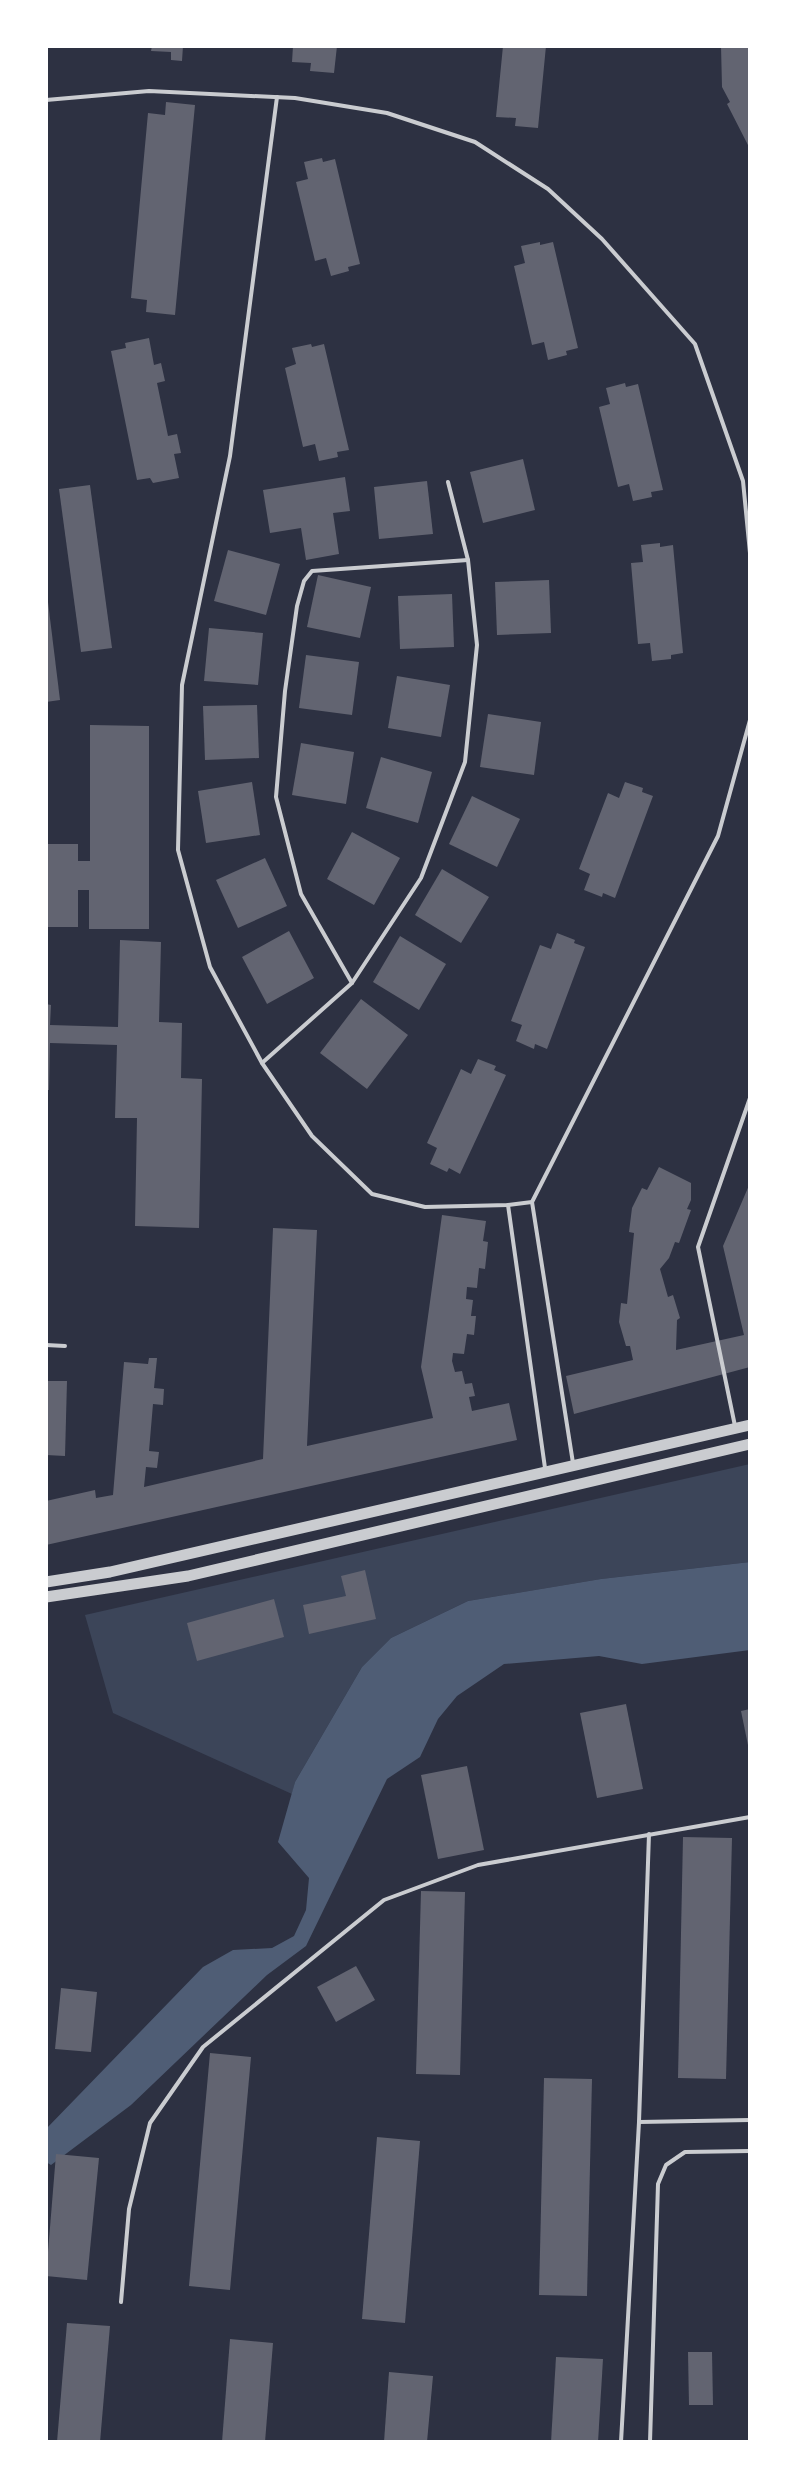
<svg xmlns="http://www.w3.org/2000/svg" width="796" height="2488" font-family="'IBM Plex Sans',sans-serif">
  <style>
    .green { fill: #3c4559 }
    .water { fill: #4f5d75 }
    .building { fill: #626471 }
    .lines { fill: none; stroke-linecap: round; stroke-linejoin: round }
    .service { stroke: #caccd0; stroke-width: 4 }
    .tertiary { stroke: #caccd0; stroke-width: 11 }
  </style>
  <rect width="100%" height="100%" fill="#2d3142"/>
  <path class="green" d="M750 1464V1562L601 1579 468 1601 391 1638 362 1667 295 1782 292 1794 113 1713 85 1615Z"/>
  <path class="water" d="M750 1562V1650L642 1664 599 1656 504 1664 457 1696 438 1719 420 1757 387 1779 306 1946 267 1975 131 2105 51 2165 46 2162V2129L203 1967 233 1950 272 1948 294 1936 306 1910 309 1878 278 1842 295 1782 362 1667 391 1638 468 1601 601 1579Z"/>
  <g class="building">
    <path d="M152 46H183L182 61 171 60V52L151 51Z"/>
    <path d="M293 46H337L334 73 310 71 311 63 292 62Z"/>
    <path d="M503 46H546L538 128 515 126 516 118 496 117Z"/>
    <path d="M721 46H750V149L727 104 730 102 722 87Z"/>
    <path d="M166 102 195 105 175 315 146 312 147 300 131 298 148 113 165 115Z"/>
    <path d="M322 158 323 162 335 159 360 264 348 267 349 271 331 276 326 258 315 261 296 182 308 179 304 162Z"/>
    <path d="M540 242V245L553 242 578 348 566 351 567 355 548 360 544 342 532 345 514 266 525 263 521 246Z"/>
    <path d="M149 338 154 365 161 363 165 381 157 383 168 436 177 434 181 453 174 454 179 478 153 483 150 478 137 480 111 351 126 348 125 343Z"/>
    <path d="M311 344 312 347 324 344 349 450 337 452 338 457 319 461 315 444 303 447 285 368 296 364 292 348Z"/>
    <path d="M625 383 626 387 638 384 663 490 651 492 652 497 633 501 629 484 618 487 599 407 610 404 606 388Z"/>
    <path d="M523 459 535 510 483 523 470 472Z"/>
    <path d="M345 477 350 511 333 513 339 554 306 560 301 528 270 533 263 490Z"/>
    <path d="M427 481 433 534 379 539 374 487Z"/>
    <path d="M90 485 112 648 81 652 59 489Z"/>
    <path d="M660 543V547L673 545 683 653 671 655V659L652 661 650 643 638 644 631 563 643 562 641 545Z"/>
    <path d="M228 550 280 564 266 615 214 601Z"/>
    <path d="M318 575 371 587 360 638 307 627Z"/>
    <path d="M549 580 551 633 497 635 495 582Z"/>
    <path d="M452 594 454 647 400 649 398 596Z"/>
    <path d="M46 602H48L60 700 46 702Z"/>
    <path d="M209 628 263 633 258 685 204 681Z"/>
    <path d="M306 655 359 662 352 715 299 708Z"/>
    <path d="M397 676 450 685 441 737 388 728Z"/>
    <path d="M257 705 259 758 205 760 203 706Z"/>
    <path d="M488 714 541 722 534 775 480 767Z"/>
    <path d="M90 725 149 726V929H89V890H78V927H46V844H78V861H90Z"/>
    <path d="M301 743 354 752 346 804 292 795Z"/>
    <path d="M381 757 432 772 418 823 366 808Z"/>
    <path d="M252 782 260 835 206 843 198 791Z"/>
    <path d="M625 782 643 788 642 792 653 796 615 898 603 893 602 897 584 890 590 874 579 869 608 793 619 798Z"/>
    <path d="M472 796 520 819 497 867 449 844Z"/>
    <path d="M352 832 400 858 374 905 327 879Z"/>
    <path d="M265 858 287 906 238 928 216 880Z"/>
    <path d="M442 869 489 897 461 943 415 915Z"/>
    <path d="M289 931 314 978 267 1004 242 957Z"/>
    <path d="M557 933 575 940 574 943 585 947 547 1049 535 1044 534 1049 516 1041 522 1025 511 1021 540 945 551 949Z"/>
    <path d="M400 936 446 964 419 1010 373 982Z"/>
    <path d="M120 940 161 942 159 1022 182 1023 181 1078 202 1079 199 1228 135 1226 137 1118H115L117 1045 50 1043 49 1090H46V1004L51 1005 50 1025 118 1027Z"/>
    <path d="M361 999 408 1035 367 1089 320 1053Z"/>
    <path d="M478 1059 496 1066 494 1070 506 1075 460 1174 449 1168 447 1172 430 1164 437 1148 427 1143 461 1069 471 1074Z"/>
    <path d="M659 1167 691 1183V1200L687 1209 691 1210 679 1243 675 1242 669 1258 660 1269 668 1297 673 1295 680 1318 677 1320 676 1350 744 1335 723 1246 750 1183V1367L574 1414 566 1376 633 1360 630 1346H626L619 1322 621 1303 627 1304 634 1233 629 1232 632 1208 642 1188 647 1190Z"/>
    <path d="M442 1215 486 1221 483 1241 488 1242 485 1269 479 1268 477 1288 467 1287 466 1299 473 1300 471 1316H476L474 1335 467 1334 464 1354 453 1353 452 1361 455 1372 462 1371 465 1384 472 1383 475 1396 469 1397 472 1411 509 1403 517 1440 46 1545V1501L95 1490 96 1498 113 1495 124 1362 148 1364 149 1358H157L154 1388 164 1389 163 1405 153 1404 149 1451 159 1452 157 1468 146 1467 144 1487 263 1459 273 1228 317 1230 307 1446 433 1418 421 1367Z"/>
    <path d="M46 1381H67L65 1456 46 1455Z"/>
    <path d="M365 1570 376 1619 309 1634 303 1605 346 1596 341 1576Z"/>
    <path d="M274 1599 284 1637 197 1661 187 1623Z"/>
    <path d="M626 1704 643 1789 597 1798 580 1713Z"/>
    <path d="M750 1709V1750H749L741 1711Z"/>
    <path d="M467 1766 484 1850 438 1859 421 1775Z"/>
    <path d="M683 1837 732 1838 726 2079 678 2078Z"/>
    <path d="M421 1891 465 1892 460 2075 416 2074Z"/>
    <path d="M356 1966 375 2000 336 2022 317 1987Z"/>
    <path d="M61 1988 97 1992 91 2052 55 2049Z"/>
    <path d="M210 2053 251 2057 230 2290 189 2286Z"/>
    <path d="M544 2078 592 2079 587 2296 539 2295Z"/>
    <path d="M377 2137 420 2141 405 2323 362 2319Z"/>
    <path d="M56 2154 99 2158 87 2280 46 2276Z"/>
    <path d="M67 2323 110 2326 100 2442H57Z"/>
    <path d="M230 2339 273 2343 265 2442H222Z"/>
    <path d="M688 2352H712L713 2405H689Z"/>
    <path d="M556 2357 603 2359 598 2442H551Z"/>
    <path d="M389 2372 433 2376 427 2442H384Z"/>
  </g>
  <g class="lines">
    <g class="service">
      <path d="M277 97 230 456 182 685 178 850 210 967 262 1063 312 1136 372 1194 425 1207 508 1205 532 1202 718 836 750 720"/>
      <path d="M46 100 149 91 295 98 387 113 475 142 548 189 602 239 695 344 743 481 750 553"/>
      <path d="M352 983 301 894 276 797 285 691 297 606 304 581 312 571 468 560"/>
      <path d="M262 1063 352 983 421 878 465 762 477 645 468 560 448 482"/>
      <path d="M532 1202 573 1463"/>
      <path d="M508 1205 545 1468"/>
      <path d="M46 1345 65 1346"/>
      <path d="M735 1426 698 1247 750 1098"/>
      <path d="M639 2122 750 2120"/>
      <path d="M121 2302 129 2209 150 2123 203 2047 384 1900 478 1865 750 1817"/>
      <path d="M621 2442 639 2122 649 1834"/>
      <path d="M650 2442 658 2184 666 2165 685 2152 750 2151"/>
    </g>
    <g class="tertiary">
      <path d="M46 1582 110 1572 750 1425"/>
      <path d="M46 1597 188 1576 750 1444"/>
    </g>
  </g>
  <rect width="796" height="2488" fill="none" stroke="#ffffff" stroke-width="96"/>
</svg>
